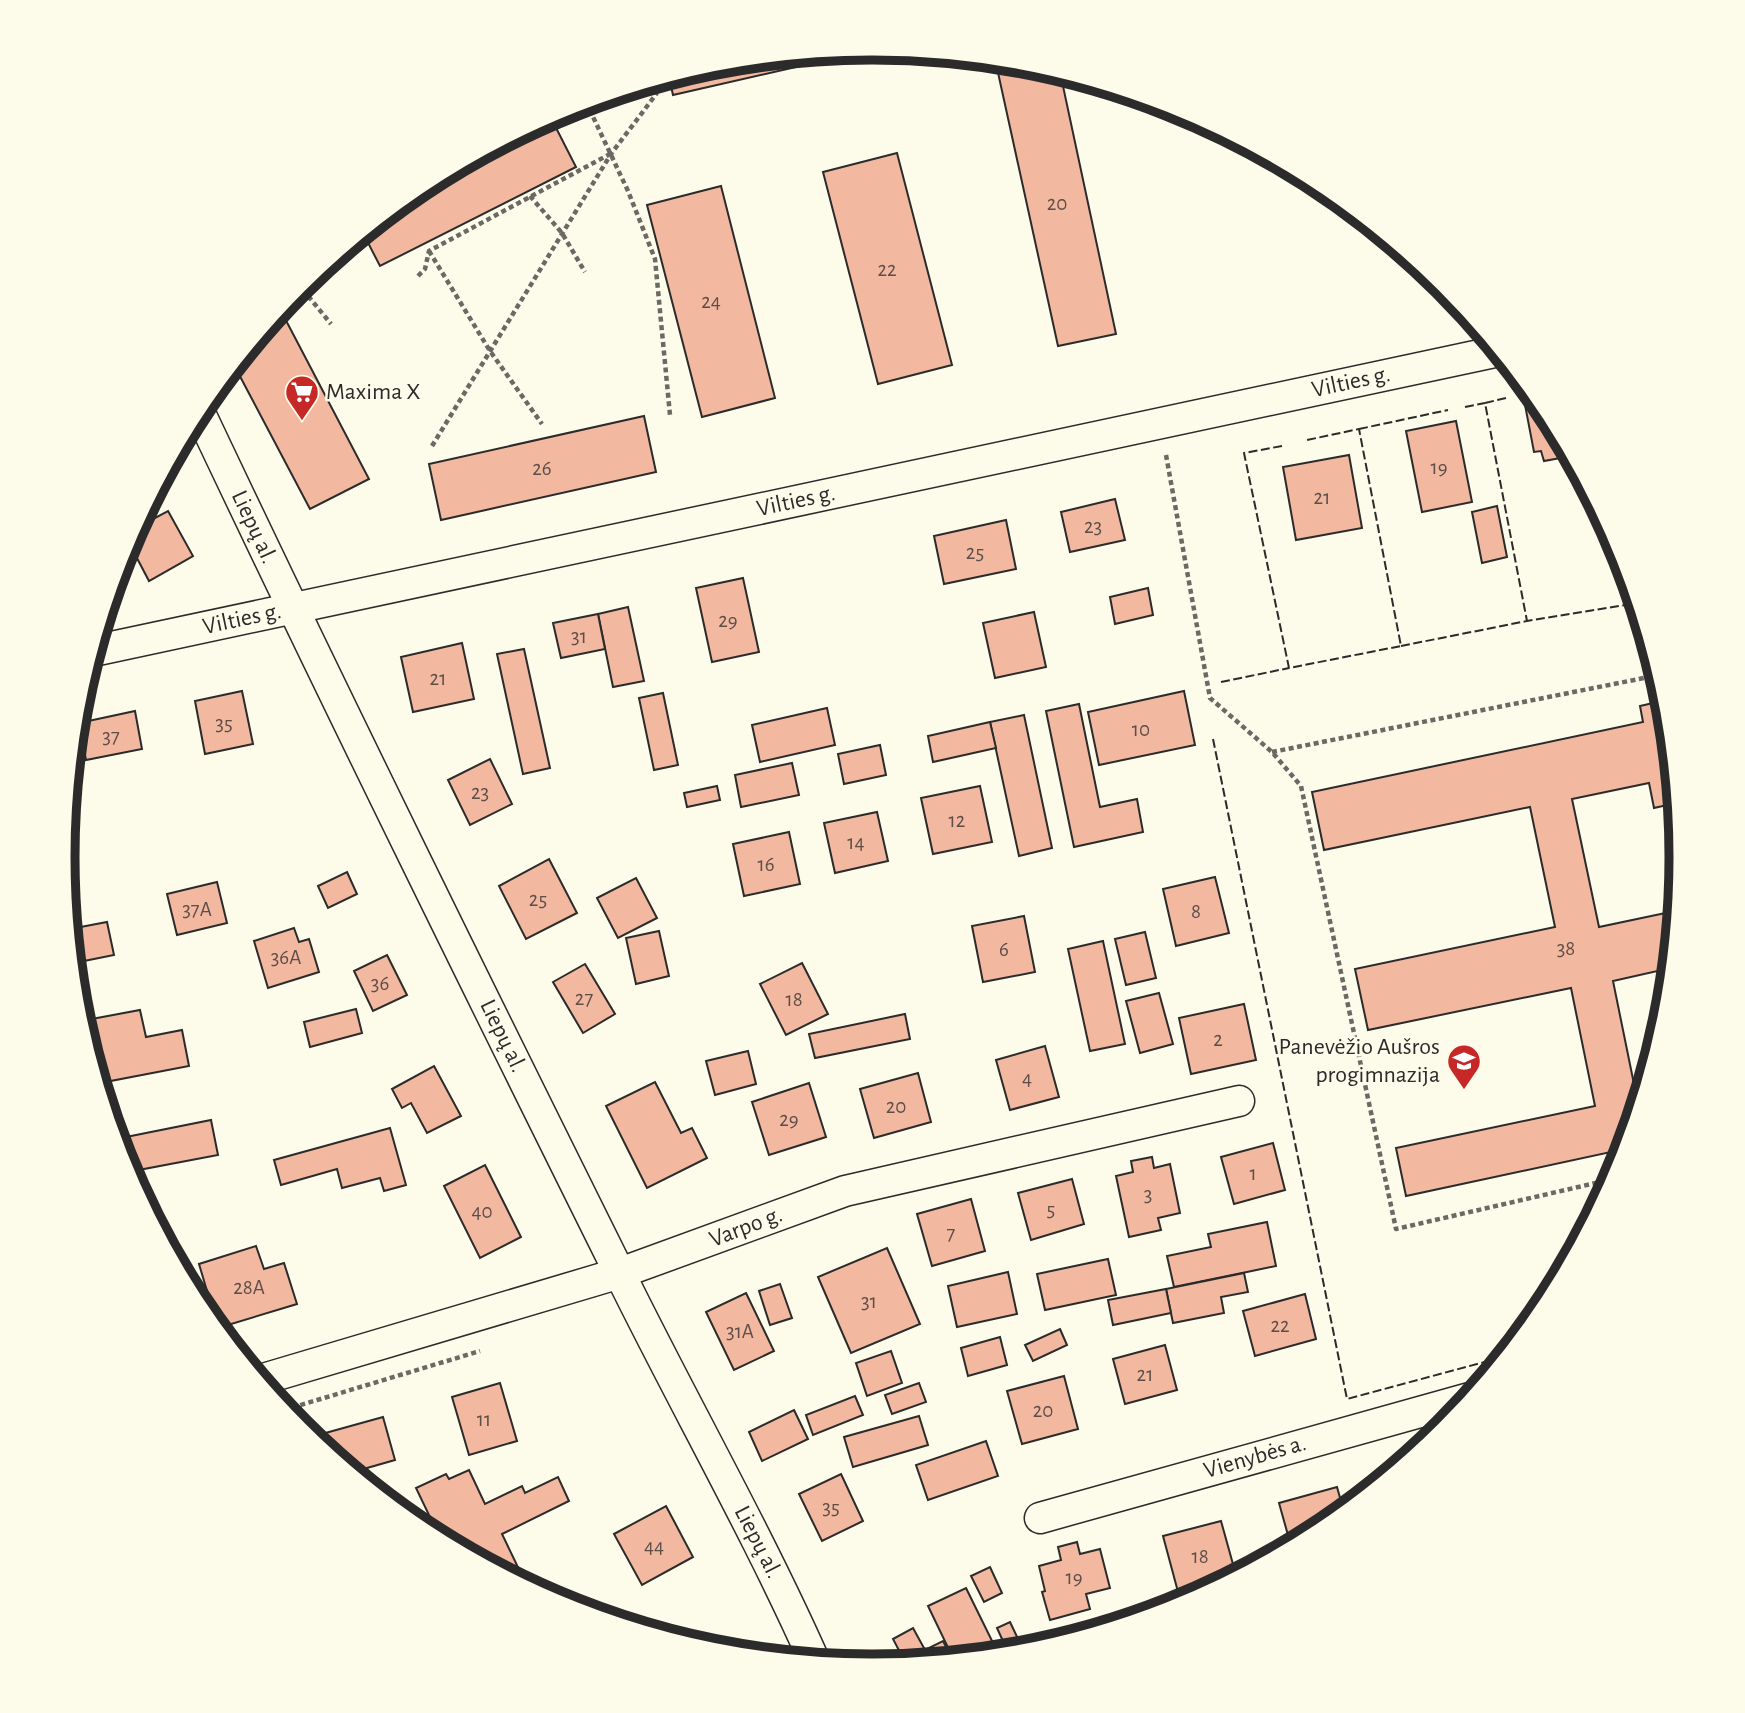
<svg xmlns="http://www.w3.org/2000/svg" width="1745" height="1713" font-family="'Alegreya Sans',sans-serif">
  <style>
    .building { fill: #f2b8a0; stroke: #2b2b2b; stroke-width: 2 }
    .lines { fill: none; stroke-linecap: round; stroke-linejoin: round }
    .street-casing { stroke: #2b2b2b; stroke-width: 33 }
    .path { stroke: #6a6964; stroke-width: 4.5; stroke-dasharray: 5 3.5; stroke-linecap: butt }
    .street { stroke: #fdfbea; stroke-width: 30 }
    .fence { stroke: #2b2b2b; stroke-width: 2; stroke-dasharray: 9 3.5; stroke-linecap: butt }
    .labels { text-anchor: middle; dominant-baseline: central; stroke-width: 5; stroke-linejoin: round; paint-order: stroke }
    .number-label { font-size: 21px; fill: #5d4e48 }
    .street-label { font-size: 24px; fill: #2b2b2b; stroke: #fdfbea }
    .poi-label { font-size: 24px; fill: #2b2b2b; stroke: #fdfbea; text-anchor: start }
    .rim { fill: none; stroke: #2b2b2b; stroke-width: 9 }
  </style>
  <rect width="100%" height="100%" fill="#fdfbea"/>
  <g class="building">
    <path d="M873 47 880 48 673 95 669 77 715 63Z"/>
    <path d="M995 59 1031 63 1060 72 1116 334 1058 346Z"/>
    <path d="M550 116 576 167 380 266 363 233 423 183Z"/>
    <path d="M897 153 952 365 878 384 823 172Z"/>
    <path d="M721 186 775 398 702 417 647 205Z"/>
    <path d="M280 309 369 479 310 509 234 365Z"/>
    <path d="M1541 402 1546 407 1571 456 1544 461 1541 451 1534 452 1525 405Z"/>
    <path d="M644 416 656 472 441 520 429 464Z"/>
    <path d="M1456 421 1472 502 1422 512 1406 431Z"/>
    <path d="M1349 455 1362 528 1296 540 1283 467Z"/>
    <path d="M1593 496 1616 539 1604 543Z"/>
    <path d="M1115 499 1125 540 1070 552 1061 512Z"/>
    <path d="M1497 506 1507 557 1482 563 1472 512Z"/>
    <path d="M168 511 193 556 149 581 128 541 134 529Z"/>
    <path d="M1006 520 1016 569 944 584 934 536Z"/>
    <path d="M743 578 759 652 712 662 696 588Z"/>
    <path d="M1148 588 1153 615 1115 624 1110 597Z"/>
    <path d="M628 607 644 681 613 687 598 614Z"/>
    <path d="M1034 612 1046 667 995 678 983 623Z"/>
    <path d="M598 614 605 649 561 658 553 623Z"/>
    <path d="M462 643 474 699 413 712 401 657Z"/>
    <path d="M524 649 550 768 523 774 497 654Z"/>
    <path d="M242 691 253 744 205 754 195 701Z"/>
    <path d="M1184 691 1195 745 1099 765 1088 712Z"/>
    <path d="M663 693 678 765 654 770 639 698Z"/>
    <path d="M1666 700 1676 803 1654 808 1649 783 1572 799 1599 927 1675 911 1672 900 1678 899 1671 968 1613 981 1635 1089 1644 1087 1625 1149 1406 1196 1396 1148 1595 1106 1571 988 1368 1030 1355 969 1555 927 1530 807 1324 850 1312 792 1643 722 1640 706Z"/>
    <path d="M1079 704 1100 807 1137 799 1143 832 1074 847 1046 711Z"/>
    <path d="M827 708 835 745 760 762 752 725Z"/>
    <path d="M135 711 142 749 86 760 79 723Z"/>
    <path d="M1024 715 1052 848 1019 856 990 722Z"/>
    <path d="M990 722 996 748 933 762 928 736Z"/>
    <path d="M880 745 886 775 844 784 838 754Z"/>
    <path d="M490 759 512 804 470 825 448 780Z"/>
    <path d="M792 763 799 795 741 807 735 775Z"/>
    <path d="M717 786 720 800 687 807 684 793Z"/>
    <path d="M980 786 992 842 933 854 921 798Z"/>
    <path d="M877 812 888 861 835 873 824 823Z"/>
    <path d="M789 832 800 884 744 896 733 844Z"/>
    <path d="M549 859 577 913 526 939 499 886Z"/>
    <path d="M347 872 357 894 328 908 318 886Z"/>
    <path d="M1215 877 1229 933 1176 946 1163 889Z"/>
    <path d="M636 878 657 918 618 938 597 898Z"/>
    <path d="M217 882 227 923 177 935 167 894Z"/>
    <path d="M1024 916 1035 972 983 982 972 926Z"/>
    <path d="M107 922 114 955 74 963 70 929Z"/>
    <path d="M294 928 299 942 309 939 319 972 268 988 254 941Z"/>
    <path d="M659 931 669 976 636 984 626 938Z"/>
    <path d="M1145 932 1156 978 1126 985 1115 939Z"/>
    <path d="M1103 941 1125 1044 1090 1051 1068 949Z"/>
    <path d="M387 955 407 995 373 1011 354 971Z"/>
    <path d="M802 963 828 1014 786 1035 760 984Z"/>
    <path d="M585 964 615 1014 583 1033 553 982Z"/>
    <path d="M1159 993 1173 1044 1140 1053 1126 1001Z"/>
    <path d="M1244 1004 1256 1060 1191 1074 1179 1018Z"/>
    <path d="M356 1009 362 1033 310 1047 304 1022Z"/>
    <path d="M140 1010 146 1037 182 1030 189 1066 100 1083 81 1021Z"/>
    <path d="M905 1014 910 1039 815 1058 809 1034Z"/>
    <path d="M1045 1046 1059 1097 1010 1110 996 1060Z"/>
    <path d="M748 1051 756 1084 715 1095 706 1061Z"/>
    <path d="M434 1066 461 1116 427 1133 411 1103 402 1108 392 1089Z"/>
    <path d="M918 1073 931 1122 874 1138 860 1089Z"/>
    <path d="M655 1082 681 1133 692 1128 707 1158 647 1188 606 1106Z"/>
    <path d="M809 1083 826 1137 769 1155 752 1102Z"/>
    <path d="M211 1120 218 1155 128 1172 116 1139Z"/>
    <path d="M390 1128 406 1185 384 1191 380 1178 342 1188 337 1169 281 1185 274 1160Z"/>
    <path d="M1273 1143 1285 1190 1234 1204 1221 1157Z"/>
    <path d="M1152 1157 1154 1168 1170 1164 1180 1213 1158 1218 1161 1230 1129 1237 1116 1176 1133 1172 1131 1161Z"/>
    <path d="M485 1165 521 1237 480 1258 444 1186Z"/>
    <path d="M1072 1179 1084 1224 1031 1240 1018 1193Z"/>
    <path d="M971 1199 985 1251 932 1266 917 1214Z"/>
    <path d="M1267 1222 1276 1266 1174 1287 1167 1256 1211 1247 1208 1234Z"/>
    <path d="M256 1246 264 1269 284 1263 297 1304 218 1328 199 1264Z"/>
    <path d="M887 1248 920 1324 851 1353 818 1277Z"/>
    <path d="M1108 1259 1116 1295 1045 1310 1037 1274Z"/>
    <path d="M1008 1272 1017 1314 957 1327 948 1286Z"/>
    <path d="M1244 1273 1248 1292 1221 1297 1224 1313 1173 1323 1166 1289Z"/>
    <path d="M780 1284 792 1318 770 1325 759 1291Z"/>
    <path d="M1166 1289 1171 1313 1113 1325 1108 1300Z"/>
    <path d="M746 1293 774 1351 734 1370 706 1312Z"/>
    <path d="M1305 1294 1316 1339 1255 1356 1243 1311Z"/>
    <path d="M1060 1329 1067 1345 1033 1361 1025 1345Z"/>
    <path d="M1000 1337 1007 1365 968 1376 961 1348Z"/>
    <path d="M1165 1345 1177 1390 1125 1404 1113 1359Z"/>
    <path d="M891 1351 902 1383 867 1396 856 1363Z"/>
    <path d="M1064 1376 1078 1429 1022 1444 1007 1391Z"/>
    <path d="M500 1383 517 1441 469 1455 452 1397Z"/>
    <path d="M919 1383 926 1402 892 1414 885 1395Z"/>
    <path d="M855 1396 863 1415 813 1435 806 1415Z"/>
    <path d="M794 1410 808 1439 762 1461 749 1432Z"/>
    <path d="M919 1416 928 1445 853 1467 844 1437Z"/>
    <path d="M383 1417 395 1460 367 1468 372 1485 370 1486 311 1437Z"/>
    <path d="M986 1441 998 1476 928 1500 916 1465Z"/>
    <path d="M469 1470 485 1504 522 1486 525 1493 558 1477 569 1501 502 1534 526 1584 440 1538 416 1488 446 1474 449 1479Z"/>
    <path d="M841 1474 863 1521 822 1541 799 1494Z"/>
    <path d="M1337 1487 1344 1512 1322 1530 1291 1546 1279 1503Z"/>
    <path d="M666 1506 693 1557 642 1585 614 1534Z"/>
    <path d="M1221 1521 1236 1575 1188 1601 1181 1603 1163 1536Z"/>
    <path d="M1077 1542 1080 1554 1100 1549 1110 1588 1086 1594 1090 1609 1050 1620 1042 1592 1045 1591 1039 1566 1061 1560 1058 1547Z"/>
    <path d="M990 1567 1002 1593 984 1602 971 1576Z"/>
    <path d="M966 1588 998 1653 996 1654 953 1658 928 1606Z"/>
    <path d="M1010 1622 1020 1643 1007 1650 997 1628Z"/>
    <path d="M913 1628 925 1650 943 1641 952 1658 905 1662 893 1639Z"/>
  </g>
  <g class="lines">
    <g class="street-casing">
      <g id="street">
        <path d="M198 409C336 701 479 990 622 1278 685 1406 756 1530 814 1660"/>
        <path d="M93 651 1499 351"/>
        <path d="M260 1380 620 1273 845 1191 1239 1101"/>
        <path d="M1040 1518 1470 1398"/>
      </g>
    </g>
    <g class="path">
      <path d="M586 102 628 191 655 259 670 415"/>
      <path d="M530 196 562 233 585 272"/>
      <path d="M429 251 490 351 542 424"/>
      <path d="M418 276 425 269 429 251 610 154"/>
      <path d="M307 279 309 297 331 324"/>
      <path d="M432 446 611 154 657 93"/>
      <path d="M1166 455 1210 698 1272 752 1301 786 1396 1229 1613 1179"/>
      <path d="M1272 752 1659 675"/>
      <path d="M284 1410 480 1351"/>
    </g>
    <use href="#street" class="street"/>
    <g class="fence">
      <path d="M1523 394 1533 392"/>
      <path d="M1506 398 1485 403 1527 621"/>
      <path d="M1465 407 1485 403"/>
      <path d="M1359 429 1448 410"/>
      <path d="M1282 446 1244 453 1289 668 1401 646 1359 429 1307 440"/>
      <path d="M1401 646 1527 621 1637 603"/>
      <path d="M1221 682 1289 668"/>
      <path d="M1213 739 1347 1399 1503 1357"/>
    </g>
  </g>
  <defs>
    <g id="supermarket-pin" transform="scale(1.75)"><path d="M0 17L-7.5 6A9.5 9.5 0 1 1 7.5 6Z" fill="#c62828" stroke="#fdfbea"/><path d="M-6-5.5h2.5l.6 2H6L4.5 2H-2.5L-4.4-4H-6ZM-1.5 3.2a1.3 1.3 0 1 0 .1 0ZM3 3.2a1.3 1.3 0 1 0 .1 0Z" fill="#fff"/></g>
    <g id="school-pin" transform="scale(1.75)"><path d="M0 17L-7.5 6A9.5 9.5 0 1 1 7.5 6Z" fill="#c62828" stroke="#fdfbea"/><path d="M0-5L7-2L0 1L-7-2ZM-4 1L0 2.5L4 1V4Q0 6-4 4Z" fill="#fff"/></g>
  </defs>
  <g fill-rule="evenodd">
    <use href="#supermarket-pin" x="302" y="392"/>
    <use href="#school-pin" x="1464" y="1061"/>
  </g>
  <g class="labels">
    <g class="number-label">
      <text x="1057" y="203">20</text>
      <text x="887" y="269">22</text>
      <text x="711" y="301">24</text>
      <text x="1439" y="467">19</text>
      <text x="542" y="468">26</text>
      <text x="1322" y="497">21</text>
      <text x="1093" y="526">23</text>
      <text x="975" y="552">25</text>
      <text x="728" y="620">29</text>
      <text x="579" y="636">31</text>
      <text x="438" y="678">21</text>
      <text x="224" y="723">35</text>
      <text x="1141" y="729">10</text>
      <text x="111" y="736">37</text>
      <text x="480" y="792">23</text>
      <text x="957" y="820">12</text>
      <text x="856" y="842">14</text>
      <text x="766" y="864">16</text>
      <text x="538" y="899">25</text>
      <text x="197" y="909">37A</text>
      <text x="1196" y="911">8</text>
      <text x="1566" y="948">38</text>
      <text x="1004" y="949">6</text>
      <text x="286" y="957">36A</text>
      <text x="380" y="983">36</text>
      <text x="584" y="998">27</text>
      <text x="794" y="999">18</text>
      <text x="1218" y="1039">2</text>
      <text x="1027" y="1078">4</text>
      <text x="896" y="1106">20</text>
      <text x="789" y="1119">29</text>
      <text x="1253" y="1173">1</text>
      <text x="1148" y="1194">3</text>
      <text x="1051" y="1209">5</text>
      <text x="482" y="1211">40</text>
      <text x="951" y="1233">7</text>
      <text x="249" y="1287">28A</text>
      <text x="869" y="1301">31</text>
      <text x="1280" y="1325">22</text>
      <text x="740" y="1331">31A</text>
      <text x="1145" y="1374">21</text>
      <text x="1043" y="1410">20</text>
      <text x="484" y="1419">11</text>
      <text x="831" y="1507">35</text>
      <text x="654" y="1546">44</text>
      <text x="1200" y="1556">18</text>
      <text x="1074" y="1577">19</text>
    </g>
    <g class="street-label">
      <text transform="translate(1351 382) rotate(-12)">Vilties g.</text>
      <text transform="translate(796 501) rotate(-12)">Vilties g.</text>
      <text transform="translate(254 527) rotate(65)">Liepų al.</text>
      <text transform="translate(242 619) rotate(-12)">Vilties g.</text>
      <text transform="translate(503 1036) rotate(64)">Liepų al.</text>
      <text transform="translate(746 1227) rotate(-21)">Varpo g.</text>
      <text transform="translate(1255 1457) rotate(-16)">Vienybės a.</text>
      <text transform="translate(758 1542) rotate(63)">Liepų al.</text>
    </g>
    <g class="poi-label">
      <text x="326" y="392">Maxima X</text>
      <text x="1440" y="1047" text-anchor="end">Panevėžio Aušros<tspan x="1440" dy="28">progimnazija</tspan></text>
    </g>
  </g>
  <path d="M0 0H1745V1713H0ZM75 857a797 797 0 1 1 1594 0a797 797 0 1 1-1594 0Z" fill="#fdfbea" fill-rule="evenodd"/>
  <path class="rim" d="M75 857a797 797 0 1 1 1594 0a797 797 0 1 1-1594 0Z"/>
</svg>
